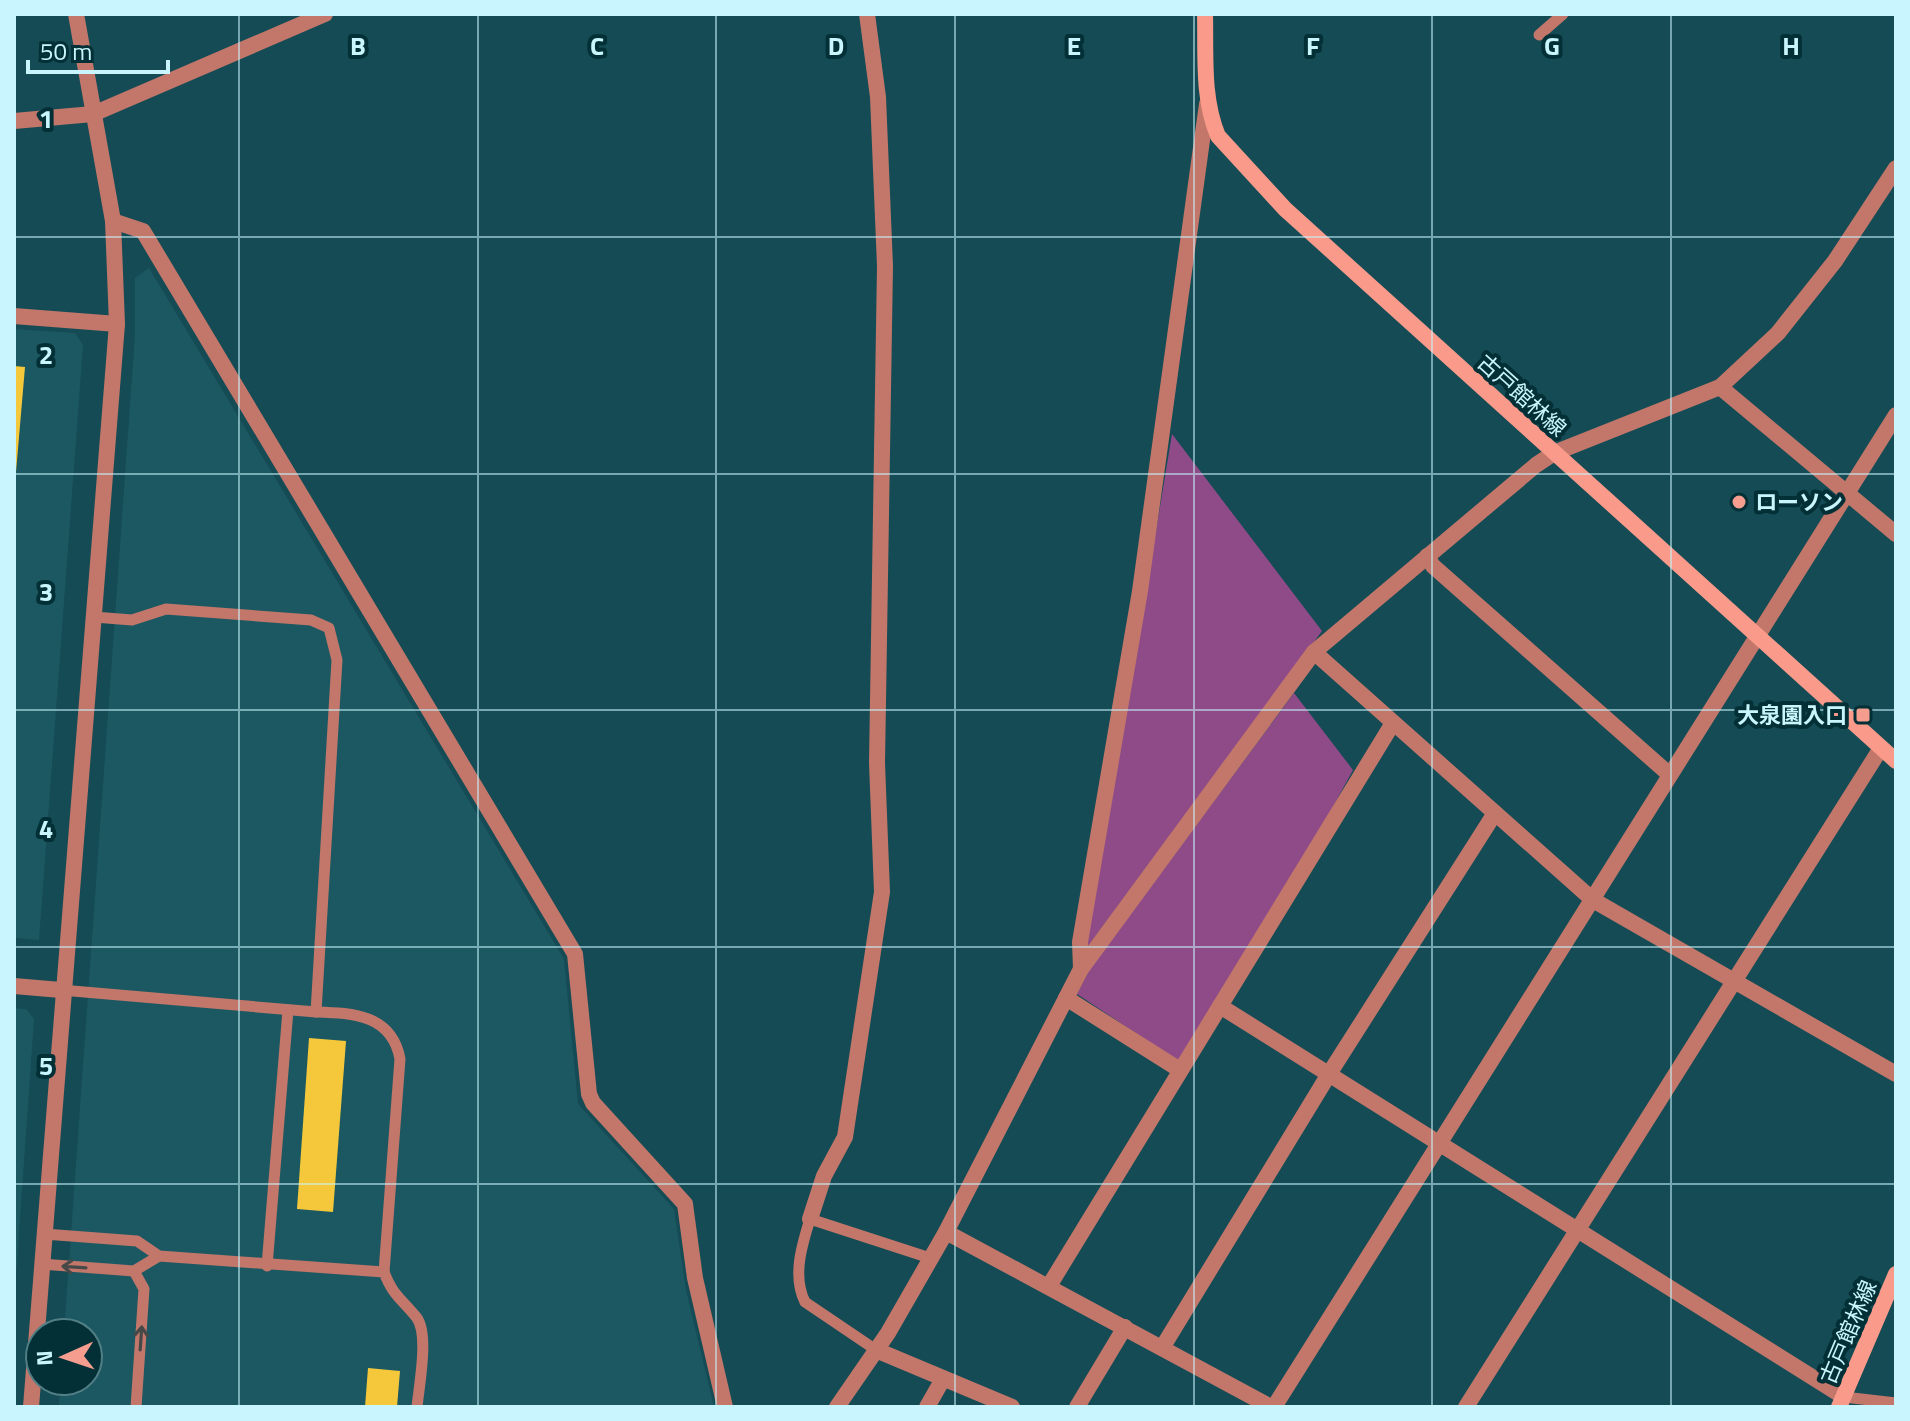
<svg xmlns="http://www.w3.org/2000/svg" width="1910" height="1421" font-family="'Titillium Web','Noto Sans JP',sans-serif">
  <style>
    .built { fill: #1c5862 }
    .green { fill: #8e4b88 }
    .building { fill: #f5c83b }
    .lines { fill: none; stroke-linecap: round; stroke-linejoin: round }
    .service { stroke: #c2776a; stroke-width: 11 }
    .minor { stroke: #c2776a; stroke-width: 16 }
    .tertiary { stroke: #c2776a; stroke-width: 16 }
    .secondary { stroke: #f99a8a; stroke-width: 16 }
    .oneway { stroke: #464948 }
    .grid { fill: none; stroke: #c9f6fe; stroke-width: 2; stroke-opacity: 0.55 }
    .poi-dot { fill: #f59d8e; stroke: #033036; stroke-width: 3 }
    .labels { text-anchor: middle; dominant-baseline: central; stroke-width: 8; stroke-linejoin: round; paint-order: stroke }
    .street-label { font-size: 22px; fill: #c9f6fe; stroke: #033036 }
    .poi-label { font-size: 22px; font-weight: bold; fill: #c9f6fe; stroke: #033036; text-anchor: start }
    .grid-label { font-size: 26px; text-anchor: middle; font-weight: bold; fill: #c9f6fe; stroke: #033036; stroke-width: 8; stroke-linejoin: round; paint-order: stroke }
  </style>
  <rect width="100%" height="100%" fill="#154b54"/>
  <g class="built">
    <path d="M149 268 564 959 578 1104 674 1209 686 1290 714 1407H59L60 1381H88V1333H64L135 335V278Z"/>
    <path d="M14 329 75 333 83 345 39 940 16 938 14 950Z"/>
    <path d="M14 1008 26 1009 34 1019 16 1276Z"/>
  </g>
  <g class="green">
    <path d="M1172 434 1322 631 1086 949 1160 507Z"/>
    <path d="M1294 693 1353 770 1259 942 1184 1065 1077 994 1090 969Z"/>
  </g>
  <g class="building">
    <path d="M14 366 25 367 16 472H14Z"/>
    <path d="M309 1038 346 1041 333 1212 297 1209Z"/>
    <path d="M368 1368 400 1371 397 1407H365Z"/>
  </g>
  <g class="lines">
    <g class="service">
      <path d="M1539 35 1563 14"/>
      <path d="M61 990 316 1012 337 660 329 628 311 620 166 609 132 620 94 617"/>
      <path d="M316 1012C354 1013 392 1015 400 1059L384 1272"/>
      <path d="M44 1234 137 1241 159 1256 384 1272C393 1296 402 1299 417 1318 429 1335 419 1386 417 1407"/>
      <path d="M41 1264 134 1271 159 1256"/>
      <path d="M267 1266 288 1010"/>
      <path d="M134 1271 144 1289 136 1407"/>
      <path d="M876 1350 805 1302C792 1276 802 1245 810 1219L930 1258"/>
      <path d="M1844 1397 1896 1403"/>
    </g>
    <g class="minor">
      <path d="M14 121 93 114 325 14"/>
      <path d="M113 221 143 231 575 954 589 1094 593 1103 685 1204 695 1278 725 1407"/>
      <path d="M14 316 117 324"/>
      <path d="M1720 387 1896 534"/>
      <path d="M1427 556 1433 566 1670 775"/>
      <path d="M1314 652 1593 900 1896 1074"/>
      <path d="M1081 969 1080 942 1140 591 1207 104"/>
      <path d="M1066 998 1180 1070"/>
      <path d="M1220 1006 1844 1397"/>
      <path d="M810 1219 824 1176 845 1137 882 892 877 763 885 266 878 97 867 14"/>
      <path d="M946 1232 1271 1407"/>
      <path d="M1049 1286 1393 723"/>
      <path d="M1162 1348 1329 1074 1495 813"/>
      <path d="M876 1350 1012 1407"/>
      <path d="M837 1407 888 1333 946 1232 1081 969 1314 652 1536 465 1554 453 1720 387 1778 333 1835 261 1896 168"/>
      <path d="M927 1407 943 1379"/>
      <path d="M1077 1407 1125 1327"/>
      <path d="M1274 1407 1896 415"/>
      <path d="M1466 1407 1881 748"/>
    </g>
    <g class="tertiary">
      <path d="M14 986 61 990"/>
      <path d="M31 1407 117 324 113 221 76 14"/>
    </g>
    <g class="secondary">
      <path d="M1205 14C1206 55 1202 98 1218 136L1285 209 1896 761"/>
      <path d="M1839 1407 1896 1274"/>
    </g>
  </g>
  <defs><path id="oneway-shaft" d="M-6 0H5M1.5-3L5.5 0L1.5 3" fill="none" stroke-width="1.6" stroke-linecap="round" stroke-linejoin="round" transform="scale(2)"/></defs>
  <g class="oneway">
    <use href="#oneway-shaft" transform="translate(74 1267) rotate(-176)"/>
    <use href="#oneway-shaft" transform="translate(141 1338) rotate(-86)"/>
  </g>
  <path class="grid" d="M239 14V1407M478 14V1407M716 14V1407M955 14V1407M1194 14V1407M1432 14V1407M1671 14V1407M14 237H1896M14 474H1896M14 710H1896M14 947H1896M14 1184H1896"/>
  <g class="poi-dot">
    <circle cx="1739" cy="502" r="8"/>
    <rect x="1855" y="707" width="16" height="16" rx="4"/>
  </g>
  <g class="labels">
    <g class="street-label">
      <text transform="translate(1522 395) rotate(42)">古戸館林線</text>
      <text transform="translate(1848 1332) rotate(-67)">古戸館林線</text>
    </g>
    <g class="poi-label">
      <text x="1755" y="502">ローソン</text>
      <text x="1847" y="715" text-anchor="end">大泉園入口</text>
    </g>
  </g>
  <g class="grid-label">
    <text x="358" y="55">B</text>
    <text x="597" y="55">C</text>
    <text x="836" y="55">D</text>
    <text x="1074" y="55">E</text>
    <text x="1313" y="55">F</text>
    <text x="1552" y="55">G</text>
    <text x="1791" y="55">H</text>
    <text x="46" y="128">1</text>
    <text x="46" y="364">2</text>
    <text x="46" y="601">3</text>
    <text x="46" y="838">4</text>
    <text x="46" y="1075">5</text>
  </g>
  <rect width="1910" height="1421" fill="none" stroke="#c9f6fe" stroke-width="32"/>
  <g transform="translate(64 1357) rotate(267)"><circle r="38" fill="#033036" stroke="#527f86" stroke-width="2"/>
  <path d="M0-6L14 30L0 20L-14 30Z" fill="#f59d8e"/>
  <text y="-12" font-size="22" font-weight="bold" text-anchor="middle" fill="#c9f6fe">N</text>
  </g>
  <path d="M28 60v12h140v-12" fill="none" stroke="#c9f6fe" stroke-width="4"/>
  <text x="40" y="60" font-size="24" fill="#c9f6fe" stroke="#033036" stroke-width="6" paint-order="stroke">50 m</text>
</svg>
